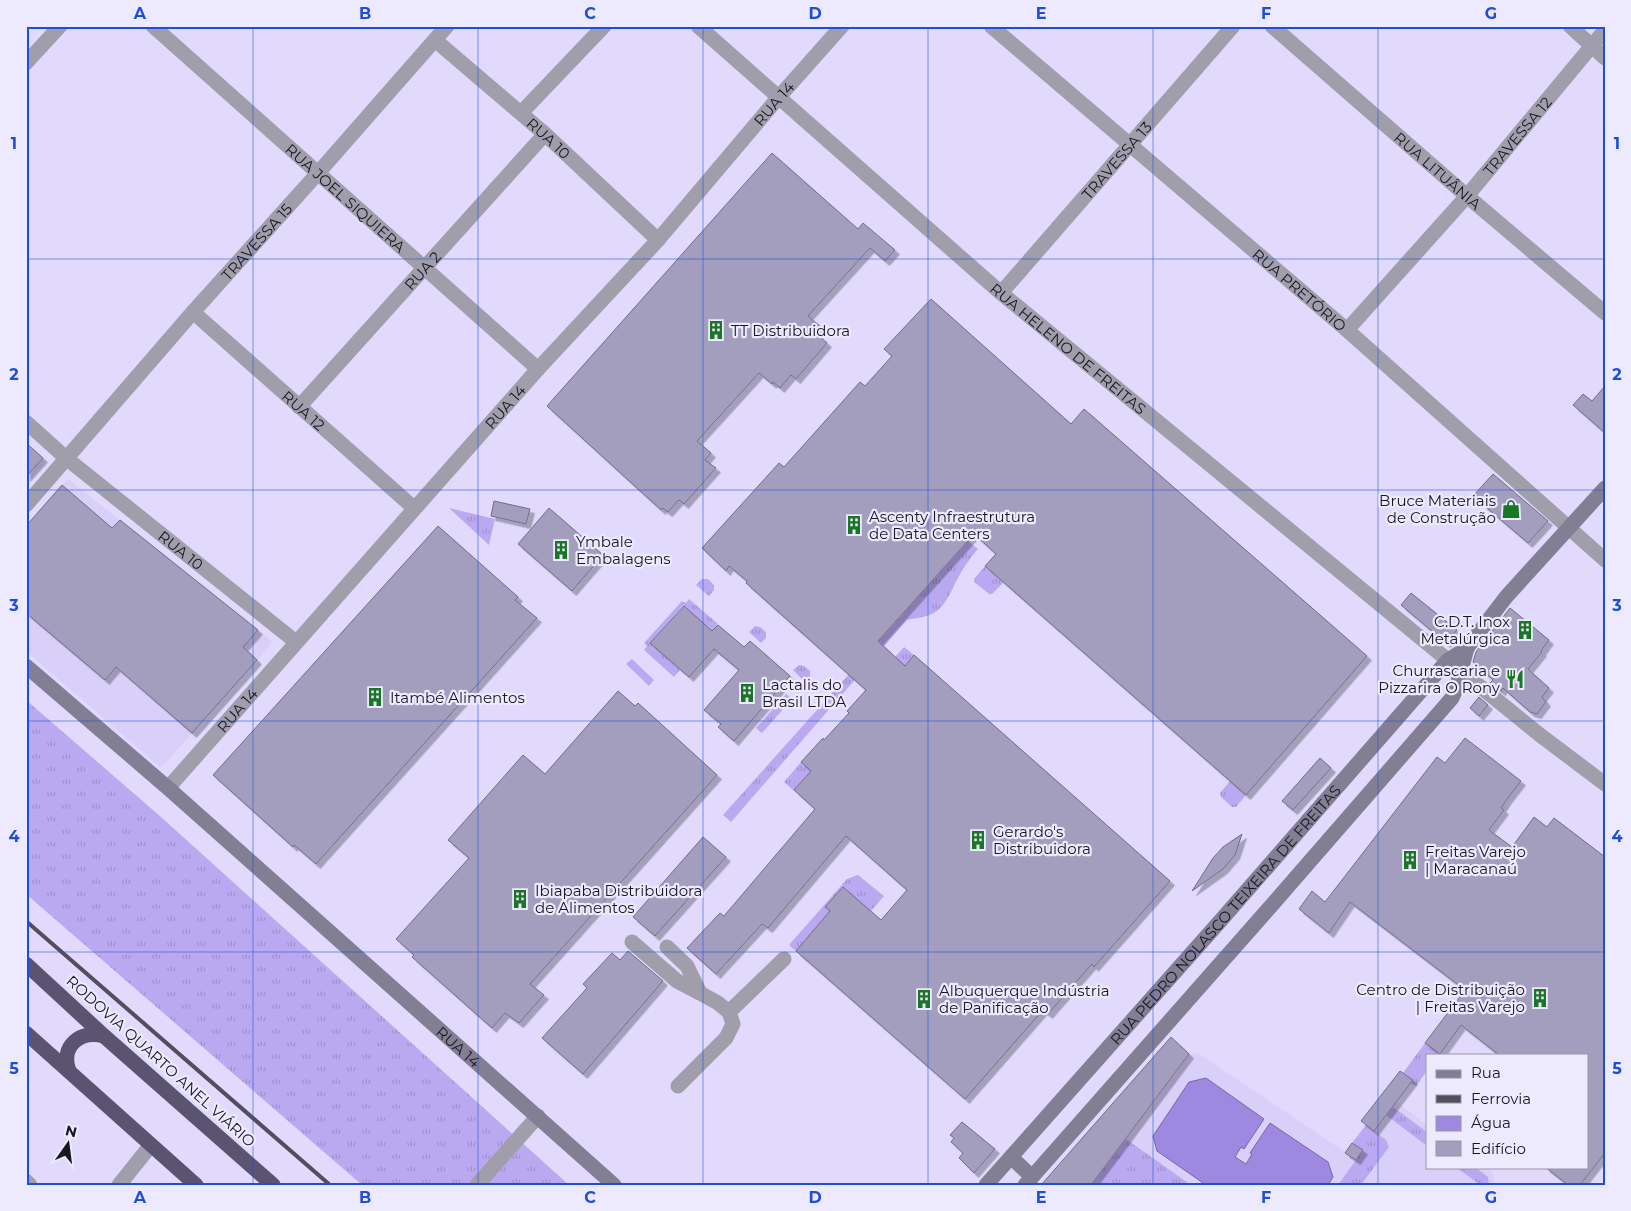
<svg xmlns="http://www.w3.org/2000/svg" width="1631" height="1211" font-family="Montserrat,sans-serif">
  <style>
    .built { fill: #d9d0fa }
    .grass { fill: url(#grass-tufts) }
    .water { fill: #9f89e0; stroke: #7766a7 }
    .building { fill: #a49ebe; stroke: #736c8b; filter: url(#shadow) }
    .lines { fill: none; stroke-linecap: round; stroke-linejoin: round }
    .street { stroke: #a19eac; stroke-width: 15 }
    .secondary { stroke: #827e93; stroke-width: 15 }
    .highway { stroke: #5a5471; stroke-width: 15 }
    .rail { stroke: #524e60; stroke-width: 4 }
    .grid { fill: none; stroke: #1d4ed8; stroke-width: 1; stroke-opacity: 0.55 }
    .labels { text-anchor: middle; dominant-baseline: central; stroke-width: 4.5; stroke-linejoin: round; paint-order: stroke }
    .street-label { font-size: 15px; fill: #191622; stroke: #ede9fe }
    .poi-label { font-size: 15px; fill: #191622; stroke: #ede9fe; text-anchor: start }
    .neatline { fill: none; stroke: #1d4ed8; stroke-width: 2 }
    .grid-label { font-size: 16px; text-anchor: middle; font-weight: bold; fill: #1d4ed8 }
  </style>
  <defs>
    <pattern id="grass-tufts" width="24" height="20" patternUnits="userSpaceOnUse" patternTransform="scale(1.25)"><rect width="24" height="20" fill="#baa9f1"/><path d="M3 7l-1-3M5 7V3M7 7l1-3M15 17l-1-3M17 17v-4M19 17l1-3" fill="none" stroke="#9f91ce"/></pattern>
    <filter id="shadow"><feDropShadow dx="4.5" dy="4.5" stdDeviation="0" flood-color="#0004"/></filter>
  </defs>
  <rect width="100%" height="100%" fill="#e1dafd"/>
  <g class="built">
    <path d="M26 443 46 461 26 484Z"/>
    <path d="M68 479 273 642 161 768 26 651V526Z"/>
    <path d="M1198 1053 1345 1152 1366 1125 1375 1131 1397 1102 1427 1125V1167H1484L1493 1173 1495 1185H1191L1126 1139 1189 1054Z"/>
  </g>
  <g class="grass">
    <path d="M449 508 495 519 489 545Z"/>
    <path d="M968 541 978 549C970 558 963 568 958 578 952 589 947 603 937 611 929 617 916 618 907 620L731 822 723 815Z"/>
    <path d="M985 566 1003 583 992 594H989L974 582V579Z"/>
    <path d="M702 579H708L714 585V590L709 596 696 585Z"/>
    <path d="M689 599 718 624 712 631 683 606 650 643 680 670 674 677 644 650 647 646 644 643 682 601 686 603Z"/>
    <path d="M755 626 760 627 766 632V638L761 643 749 632Z"/>
    <path d="M904 647 914 655 905 666 895 657Z"/>
    <path d="M632 659 654 680 649 686 626 664Z"/>
    <path d="M799 665 804 666 810 671V677L805 682 793 670Z"/>
    <path d="M786 694 792 699 762 733 756 728Z"/>
    <path d="M26 700 161 817 569 1185H362L26 894Z"/>
    <path d="M801 762 811 771 794 791 784 782Z"/>
    <path d="M1230 781 1246 795 1236 807H1232L1221 797 1220 793Z"/>
    <path d="M858 875 884 896 871 911 843 887 826 907 856 934 817 927 796 951 789 945 847 879Z"/>
    <path d="M1425 1043 1440 1054 1427 1055V1071L1416 1086 1411 1083 1413 1080 1403 1073Z"/>
    <path d="M1393 1107 1427 1132V1146L1386 1115Z"/>
    <path d="M1366 1125 1386 1140 1389 1147 1361 1185H1338L1363 1150 1352 1143Z"/>
    <path d="M1126 1139 1191 1185H1091Z"/>
    <path d="M1456 1167H1475L1488 1177 1489 1185H1480Z"/>
  </g>
  <path class="water" d="M1206 1078 1264 1119 1244 1149 1241 1147 1235 1157 1246 1164 1252 1154 1250 1153 1270 1123 1328 1162 1333 1177 1328 1185H1206L1157 1151 1153 1136 1189 1082Z"/>
  <g class="building">
    <path d="M772 153 858 229 863 223 895 250 885 261 870 248 808 316 821 327 816 333 827 343 796 379 791 375 780 388 773 382 772 384 759 373 697 441 711 453 705 460 716 468 684 504 679 500 668 512 662 508 661 510 547 406Z"/>
    <path d="M931 299 1071 424 1084 409 1367 656 1246 795 985 566 996 554 974 534 878 641 905 666 914 655 1170 881 1094 967 1092 964 1048 1014 1043 1010 965 1099 796 951 830 911 825 907 843 887 881 920 907 890 846 836 768 928 762 924 716 974 687 948 720 913 724 916 815 809 794 790 811 771 801 762 823 738 824 740 849 713 847 711 866 690 746 583 747 581 729 566 726 571 702 548 779 463 784 467 860 382 865 386 892 356 884 349Z"/>
    <path d="M1605 386V433L1573 405 1583 394 1592 401Z"/>
    <path d="M26 443 43 458 26 477Z"/>
    <path d="M1493 474 1548 521 1528 543 1473 496Z"/>
    <path d="M62 485 112 528 120 520 258 630 243 647 257 660 192 733 116 667 105 680 26 613V526Z"/>
    <path d="M494 501 530 509 526 524 491 516Z"/>
    <path d="M549 508 603 555 572 591 518 544Z"/>
    <path d="M438 526 518 597 515 600 537 618 316 864 294 845 293 847 213 775Z"/>
    <path d="M1411 593 1457 630 1446 643 1401 605Z"/>
    <path d="M684 606 712 631 718 625 744 647 750 641 790 676 734 741 718 727 721 724 704 710 739 670 714 649 689 677 650 643Z"/>
    <path d="M1510 608 1549 640 1541 651 1542 652 1528 669 1549 688 1542 697 1546 702 1537 714 1530 712 1503 688 1501 691 1490 683 1493 680 1473 662 1476 652Z"/>
    <path d="M618 691 635 706 638 703 717 775 530 984 544 995 519 1023 505 1013 492 1028 412 957 414 955 396 939 469 858 448 840 523 755 545 774Z"/>
    <path d="M1479 697 1488 705 1479 716 1470 708Z"/>
    <path d="M1465 738 1521 781 1507 799 1501 808 1504 810 1489 830 1512 847 1534 817 1547 827 1554 818 1605 857V1153L1580 1185H1568L1545 1167H1587V1055H1499L1461 1025 1440 1054 1425 1043 1465 990 1350 902 1329 933 1299 909 1312 891 1325 902 1437 757 1445 763Z"/>
    <path d="M1320 758 1331 768 1293 810 1282 801Z"/>
    <path d="M1242 834 1235 855 1223 869 1192 891 1213 858 1223 847Z"/>
    <path d="M703 837 726 857 655 936 633 917Z"/>
    <path d="M628 951 663 981 583 1074 542 1038 587 988 583 984 612 953 620 960Z"/>
    <path d="M1171 1037 1189 1054 1091 1185H1041Z"/>
    <path d="M1400 1071 1413 1080 1374 1131 1361 1121Z"/>
    <path d="M962 1122 995 1149 974 1173 959 1158 963 1153 951 1142 954 1138 950 1135Z"/>
    <path d="M1352 1143 1363 1150 1356 1160 1345 1153Z"/>
  </g>
  <g class="lines">
    <g class="street">
      <path id="s1" d="M153 26 538 369"/>
      <path id="s2" d="M698 26 1001 293 1461 671 1540 735 1605 784"/>
      <path id="s3" d="M991 26 1347 330 1605 560"/>
      <path id="s4" d="M1272 26 1467 196 1605 313"/>
      <path d="M1570 26 1605 58"/>
      <path id="s5" d="M435 40 545 134 658 240"/>
      <path d="M26 63 60 26"/>
      <path d="M521 113 604 26"/>
      <path id="s6" d="M1001 293 1233 26"/>
      <path id="s7" d="M193 312 414 508"/>
      <path id="s8" d="M1347 330 1467 196 1605 30"/>
      <path id="s9" d="M299 407 545 134"/>
      <path id="s10" d="M26 422 66 458 296 642"/>
      <path id="s11" d="M26 505 193 312 318 173 447 26"/>
      <path id="s12" d="M168 788 538 369 658 240 778 98 842 26"/>
      <path d="M632 942 677 981 700 993 718 1003 729 1012"/>
      <path d="M667 947 687 966 700 993"/>
      <path d="M678 1086 726 1038 733 1024 729 1012 784 959"/>
      <path d="M26 1181 30 1185"/>
      <path d="M119 1185 151 1145"/>
      <path d="M477 1185 538 1116"/>
    </g>
    <g class="secondary">
      <path id="s13" d="M26 666 168 788 614 1185"/>
      <path d="M1011 1157 1032 1177"/>
      <path id="s14" d="M986 1185 1222 919 1448 660 1467 648 1506 597 1605 488"/>
      <path d="M1025 1185 1271 906 1452 698 1456 689 1467 648"/>
    </g>
    <g class="highway">
      <path d="M26 964 104 1036 273 1185"/>
      <path d="M26 1033 196 1185"/>
      <path d="M69 1071C60 1046 80 1030 104 1036"/>
    </g>
    <path class="rail" d="M26 921 330 1185"/>
  </g>
  <path class="grid" d="M253 26V1185M478 26V1185M703 26V1185M928 26V1185M1153 26V1185M1378 26V1185M26 259H1605M26 490H1605M26 721H1605M26 952H1605"/>
  <defs>
    <g id="building-bare" transform="scale(1.5)"><path d="M-4-6H4V6H1V3H-1V6H-4ZM-2.5-4.3h1.7v1.8h-1.7ZM.8-4.3h1.7v1.8H.8ZM-2.5-1h1.7V.8h-1.7ZM.8-1h1.7V.8H.8Z" fill="#197624" stroke="#ede9fe" stroke-width="2.5" paint-order="stroke"/></g>
    <g id="shop-bare" transform="scale(1.5)"><path d="M-5-2.5h2.3a2.7 3.5 0 0 1 5.4 0H5L5.5 6h-11ZM-1.5-2.5h3a1.5 2.3 0 0 0-3 0Z" fill="#197624" stroke="#ede9fe" stroke-width="2.5" paint-order="stroke"/></g>
    <g id="restaurant-bare" transform="scale(1.5)"><path d="M-5-6h1v4h1v-4h1v4h1v-4h1v5L-1.5 .5V6h-2V.5L-5-1ZM5-6V6H3V1.5H1.5Q1.5-4 5-6Z" fill="#197624" stroke="#ede9fe" stroke-width="2.5" paint-order="stroke"/></g>
  </defs>
  <g fill-rule="evenodd">
    <use href="#building-bare" x="716" y="330"/>
    <use href="#shop-bare" x="1511" y="509"/>
    <use href="#building-bare" x="854" y="525"/>
    <use href="#building-bare" x="561" y="550"/>
    <use href="#building-bare" x="1525" y="630"/>
    <use href="#restaurant-bare" x="1515" y="679"/>
    <use href="#building-bare" x="747" y="693"/>
    <use href="#building-bare" x="375" y="697"/>
    <use href="#building-bare" x="978" y="840"/>
    <use href="#building-bare" x="1410" y="860"/>
    <use href="#building-bare" x="520" y="899"/>
    <use href="#building-bare" x="1540" y="998"/>
    <use href="#building-bare" x="924" y="999"/>
  </g>
  <g class="labels">
    <g class="street-label">
      <text stroke="none"><textPath href="#s12" startOffset="914">RUA 14</textPath></text>
      <text stroke="none"><textPath href="#s8" startOffset="258">TRAVESSA 12</textPath></text>
      <text stroke="none"><textPath href="#s5" startOffset="150">RUA 10</textPath></text>
      <text stroke="none"><textPath href="#s6" startOffset="176">TRAVESSA 13</textPath></text>
      <text stroke="none"><textPath href="#s4" startOffset="220">RUA LITUÂNIA</textPath></text>
      <text stroke="none"><textPath href="#s1" startOffset="258">RUA JOEL SIQUIERA</textPath></text>
      <text stroke="none"><textPath href="#s11" startOffset="350">TRAVESSA 15</textPath></text>
      <text stroke="none"><textPath href="#s9" startOffset="184">RUA 2</textPath></text>
      <text stroke="none"><textPath href="#s3" startOffset="406">RUA PRETÓRIO</textPath></text>
      <text stroke="none"><textPath href="#s2" startOffset="491">RUA HELENO DE FREITAS</textPath></text>
      <text stroke="none"><textPath href="#s12" startOffset="509">RUA 14</textPath></text>
      <text stroke="none"><textPath href="#s7" startOffset="148">RUA 12</textPath></text>
      <text stroke="none"><textPath href="#s10" startOffset="201">RUA 10</textPath></text>
      <text stroke="none"><textPath href="#s12" startOffset="104">RUA 14</textPath></text>
      <text stroke="none"><textPath href="#s14" startOffset="361">RUA PEDRO NOLASCO TEIXEIRA DE FREITAS</textPath></text>
      <text stroke="none"><textPath href="#s13" startOffset="576">RUA 14</textPath></text>
      <text transform="translate(161 1061) rotate(42)">RODOVIA QUARTO ANEL VIÁRIO</text>
    </g>
    <g class="poi-label">
      <text x="731" y="330">TT Distribuidora</text>
      <text x="1496" y="500" text-anchor="end">Bruce Materiais<tspan x="1496" dy="17">de Construção</tspan></text>
      <text x="869" y="516">Ascenty Infraestrutura<tspan x="869" dy="17">de Data Centers</tspan></text>
      <text x="576" y="541">Ymbale<tspan x="576" dy="17">Embalagens</tspan></text>
      <text x="1510" y="621" text-anchor="end">C.D.T. Inox<tspan x="1510" dy="17">Metalúrgica</tspan></text>
      <text x="1500" y="670" text-anchor="end">Churrascaria e<tspan x="1500" dy="17">Pizzarira O Rony</tspan></text>
      <text x="762" y="684">Lactalis do<tspan x="762" dy="17">Brasil LTDA</tspan></text>
      <text x="390" y="697">Itambé Alimentos</text>
      <text x="993" y="831">Gerardo's<tspan x="993" dy="17">Distribuidora</tspan></text>
      <text x="1425" y="851">Freitas Varejo<tspan x="1425" dy="17">| Maracanaú</tspan></text>
      <text x="535" y="890">Ibiapaba Distribuidora<tspan x="535" dy="17">de Alimentos</tspan></text>
      <text x="1525" y="989" text-anchor="end">Centro de Distribuição<tspan x="1525" dy="17">| Freitas Varejo</tspan></text>
      <text x="939" y="990">Albuquerque Indústria<tspan x="939" dy="17">de Panificação</tspan></text>
    </g>
  </g>
  <rect width="1631" height="1211" fill="none" stroke="#ede9fe" stroke-width="55"/>
  <rect x="1426" y="1054" width="162" height="115" fill="#ede9fe" stroke="#9895a6"/>
  <rect x="1436" y="1070" width="25" height="8" fill="#827e93" stroke="#9895a6"/>
  <text x="1471" y="1078" font-size="15" fill="#191622">Rua</text>
  <rect x="1436" y="1095" width="25" height="8" fill="#524e60" stroke="#9895a6"/>
  <text x="1471" y="1104" font-size="15" fill="#191622">Ferrovia</text>
  <rect x="1436" y="1116" width="25" height="15" fill="#9f89e0" stroke="#9895a6"/>
  <text x="1471" y="1128" font-size="15" fill="#191622">Água</text>
  <rect x="1436" y="1141" width="25" height="15" fill="#a49ebe" stroke="#9895a6"/>
  <text x="1471" y="1154" font-size="15" fill="#191622">Edifício</text>
  <g transform="translate(68 1144) rotate(14)" stroke="#ede9fe" stroke-width="4" paint-order="stroke">
  <path d="M0-4L9 19L0 12L-9 19Z" fill="#191622"/>
  <text y="-8" font-size="14" font-weight="bold" text-anchor="middle" fill="#191622">N</text>
  </g>
  <rect x="28" y="28" width="1576" height="1156" class="neatline"/>
  <g class="grid-label">
    <text x="140" y="19">A</text>
    <text x="365" y="19">B</text>
    <text x="590" y="19">C</text>
    <text x="815" y="19">D</text>
    <text x="1041" y="19">E</text>
    <text x="1266" y="19">F</text>
    <text x="1491" y="19">G</text>
    <text x="14" y="149">1</text>
    <text x="1617" y="149">1</text>
    <text x="14" y="380">2</text>
    <text x="1617" y="380">2</text>
    <text x="14" y="611">3</text>
    <text x="1617" y="611">3</text>
    <text x="14" y="842">4</text>
    <text x="1617" y="842">4</text>
    <text x="14" y="1074">5</text>
    <text x="1617" y="1074">5</text>
    <text x="140" y="1203">A</text>
    <text x="365" y="1203">B</text>
    <text x="590" y="1203">C</text>
    <text x="815" y="1203">D</text>
    <text x="1041" y="1203">E</text>
    <text x="1266" y="1203">F</text>
    <text x="1491" y="1203">G</text>
  </g>
</svg>
